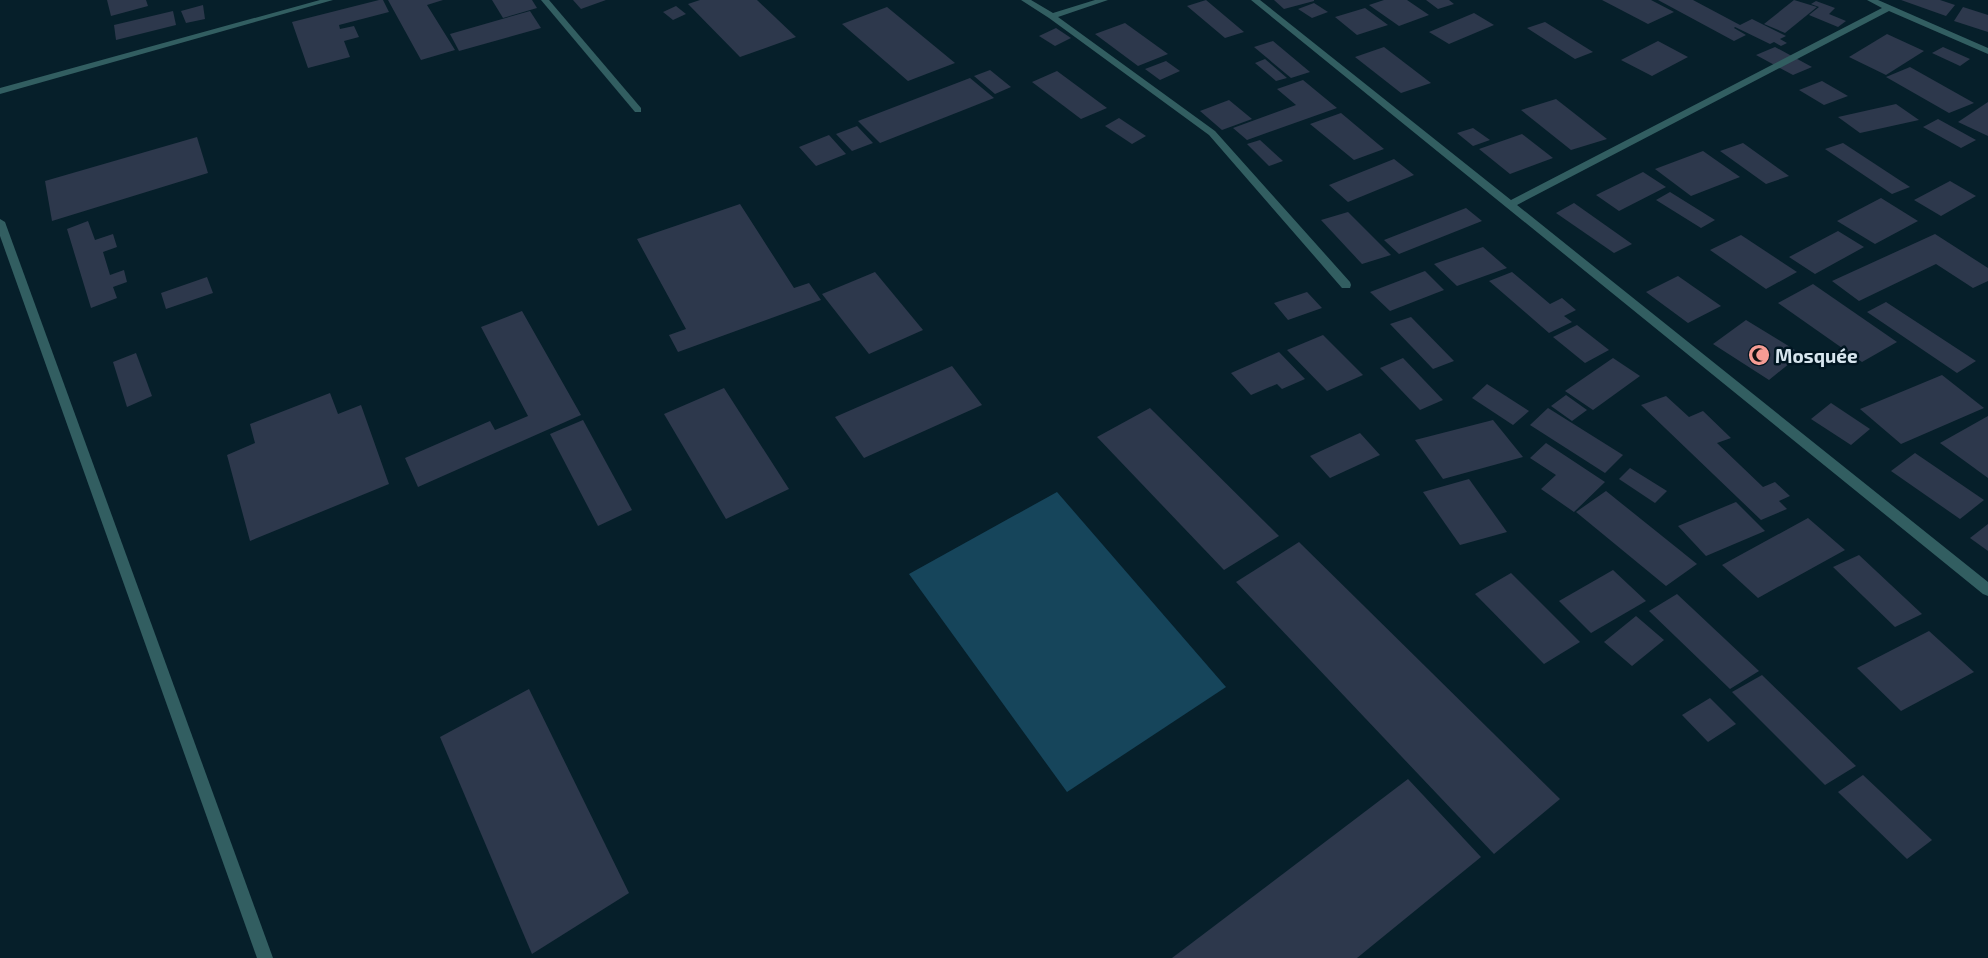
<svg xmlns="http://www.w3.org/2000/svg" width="1988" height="958" font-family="'Exo 2',sans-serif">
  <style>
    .green { fill: #16455b }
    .building { fill: #2d384c }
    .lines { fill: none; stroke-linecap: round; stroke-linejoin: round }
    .minor { fill: #325e61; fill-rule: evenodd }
    .labels { text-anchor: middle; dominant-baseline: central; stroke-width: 5; stroke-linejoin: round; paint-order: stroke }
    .poi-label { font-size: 19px; font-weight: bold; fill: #d7e5ee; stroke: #001521; text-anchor: start }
  </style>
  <rect width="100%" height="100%" fill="#061f2a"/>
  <path class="green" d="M1057 492 1226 687 1067 792 909 574Z"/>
  <g class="building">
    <path d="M107 0H146L148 6 111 16Z"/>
    <path d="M379 0H383L389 12 339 25 340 29 354 26 359 37 344 41 350 57 308 68 292 22Z"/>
    <path d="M388 0H443L427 5 455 50 421 60Z"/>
    <path d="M492 0H532L537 8 503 18Z"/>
    <path d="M573 0H606L581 9Z"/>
    <path d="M700 0H757L796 37 740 57 688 4Z"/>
    <path d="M1206 0 1244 32 1225 38 1187 6Z"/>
    <path d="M1274 0H1314V1L1284 9Z"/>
    <path d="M1384 0H1407L1429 15 1399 26 1369 5Z"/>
    <path d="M1426 0H1449L1454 4 1438 9Z"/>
    <path d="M1602 0H1651L1674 12 1648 24Z"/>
    <path d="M1658 0H1693L1740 25 1752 19 1786 36 1780 39 1787 43 1781 46 1774 42 1770 44 1735 27 1734 28 1746 35 1734 41Z"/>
    <path d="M1794 0 1817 7 1785 33 1764 24Z"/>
    <path d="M1901 0H1940L1955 5 1946 16Z"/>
    <path d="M1816 1 1835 8 1829 14 1846 21 1838 27 1809 15 1819 7 1811 4Z"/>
    <path d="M1314 3 1328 12 1312 18 1298 9Z"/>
    <path d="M203 5 205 19 186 23 181 11Z"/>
    <path d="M676 6 686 14 673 20 663 12Z"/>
    <path d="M887 7 955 63 908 81 842 24Z"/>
    <path d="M1963 7 1988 15V32L1954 21Z"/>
    <path d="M1365 8 1388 25 1357 35 1335 17Z"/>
    <path d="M173 11 176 25 116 40 114 25Z"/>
    <path d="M530 11 541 28 459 51 450 34Z"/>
    <path d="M1474 13 1494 25 1449 44 1429 32Z"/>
    <path d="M1545 22 1593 52 1575 59 1527 28Z"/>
    <path d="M1125 23 1168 54 1138 66 1095 34Z"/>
    <path d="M1056 28 1071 38 1055 46 1039 36Z"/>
    <path d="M1887 34 1924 51 1886 75 1849 57Z"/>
    <path d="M1273 41 1310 72 1291 78 1254 47Z"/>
    <path d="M1658 41 1688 57 1652 76 1621 60Z"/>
    <path d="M1384 47 1431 83 1401 93 1355 57Z"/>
    <path d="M1775 47 1812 67 1793 75 1756 55Z"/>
    <path d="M1943 47 1970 59 1960 66 1932 53Z"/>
    <path d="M1265 59 1287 78 1276 81 1255 63Z"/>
    <path d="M1166 61 1180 71 1160 80 1145 69Z"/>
    <path d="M1910 67 1974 103 1949 113 1886 77Z"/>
    <path d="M990 70 1011 87 995 94 974 76Z"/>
    <path d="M1057 71 1107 108 1081 119 1032 82Z"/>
    <path d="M970 78 994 98 880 143 858 121Z"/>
    <path d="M1303 80 1337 108 1247 140 1233 128 1296 105 1277 89Z"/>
    <path d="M1822 81 1848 96 1824 105 1799 90Z"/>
    <path d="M1556 99 1607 139 1571 150 1521 110Z"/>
    <path d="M1229 100 1252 119 1222 130 1200 111Z"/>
    <path d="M1988 102V136L1958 122Z"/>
    <path d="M1896 104 1919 120 1860 133 1838 117Z"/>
    <path d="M1341 113 1384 149 1354 160 1310 124Z"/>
    <path d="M1119 118 1146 136 1132 144 1105 126Z"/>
    <path d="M1938 119 1976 140 1961 148 1923 127Z"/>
    <path d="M857 126 873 143 852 151 836 134Z"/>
    <path d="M1473 128 1490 140 1473 146 1457 133Z"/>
    <path d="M1522 134 1553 158 1510 174 1479 149Z"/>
    <path d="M829 135 846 154 816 166 799 147Z"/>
    <path d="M197 137 208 173 52 221 45 181Z"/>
    <path d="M1260 140 1283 161 1269 166 1247 144Z"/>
    <path d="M1743 143 1789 176 1766 184 1720 151Z"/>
    <path d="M1843 143 1910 187 1892 194 1825 149Z"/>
    <path d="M1703 151 1740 177 1691 196 1655 169Z"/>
    <path d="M1394 159 1414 175 1348 202 1329 185Z"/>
    <path d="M1643 172 1666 187 1619 211 1596 195Z"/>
    <path d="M1950 181 1976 196 1941 216 1914 200Z"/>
    <path d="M1670 192 1715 220 1701 228 1656 200Z"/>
    <path d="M1881 198 1918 221 1875 244 1837 221Z"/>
    <path d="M1574 203 1632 244 1614 253 1556 213Z"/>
    <path d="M740 204 794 288 809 283 821 300 678 352 669 335 686 329 637 239Z"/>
    <path d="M1466 208 1482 221 1399 254 1384 240Z"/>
    <path d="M1348 212 1391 255 1362 264 1321 220Z"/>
    <path d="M88 221 95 240 113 234 117 247 103 252 110 275 124 270 127 282 113 287 117 298 91 308 67 229Z"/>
    <path d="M1838 231 1864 247 1815 274 1789 257Z"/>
    <path d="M1935 234 1988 268V281L1973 288 1936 264 1859 301 1832 281Z"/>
    <path d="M1741 235 1797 272 1766 289 1710 250Z"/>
    <path d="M1483 247 1507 268 1457 286 1434 264Z"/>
    <path d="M1425 271 1444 290 1390 311 1370 292Z"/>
    <path d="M875 272 923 330 869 354 822 294Z"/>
    <path d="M1512 272 1550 304 1562 298 1576 310 1564 316 1572 322 1549 333 1489 281Z"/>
    <path d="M1678 276 1721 306 1688 323 1646 292Z"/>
    <path d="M207 277 213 293 166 309 161 293Z"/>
    <path d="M1813 284 1897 342 1862 362 1778 303Z"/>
    <path d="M1307 292 1322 308 1288 320 1274 303Z"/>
    <path d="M1886 302 1976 361 1957 373 1867 312Z"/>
    <path d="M522 311 581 415 418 487 405 458 490 421 495 430 528 416 481 327Z"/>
    <path d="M1411 317 1454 361 1433 369 1390 324Z"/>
    <path d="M1746 320 1795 350 1784 359 1790 363 1769 380 1713 344Z"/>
    <path d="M1577 325 1609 350 1585 363 1553 337Z"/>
    <path d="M1323 335 1363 375 1327 391 1287 350Z"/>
    <path d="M1279 352 1305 379 1282 389 1277 384 1251 395 1231 373Z"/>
    <path d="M136 353 152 396 127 407 113 362Z"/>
    <path d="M1403 358 1443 400 1420 410 1380 368Z"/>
    <path d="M1613 358 1640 376 1593 410 1565 391Z"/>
    <path d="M952 366 982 405 864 458 835 417Z"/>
    <path d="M1942 375 1984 408 1901 444 1860 409Z"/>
    <path d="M1487 384 1529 411 1513 425 1472 398Z"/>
    <path d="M724 388 789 489 726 519 664 414Z"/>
    <path d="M330 393 338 414 361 405 389 484 250 541 227 455 255 443 250 424Z"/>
    <path d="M1566 395 1587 410 1572 421 1551 406Z"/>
    <path d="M1666 396 1689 417 1703 411 1731 438 1717 443 1763 487 1775 482 1790 496 1779 501 1787 509 1761 520 1641 405Z"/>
    <path d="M1831 403 1870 429 1851 445 1811 419Z"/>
    <path d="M1150 408 1279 536 1224 570 1097 437Z"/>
    <path d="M1548 408 1623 455 1605 473 1530 425Z"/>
    <path d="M1988 416V478L1940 443Z"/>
    <path d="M583 420 632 510 598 526 550 434Z"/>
    <path d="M1493 420 1523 457 1443 479 1415 440Z"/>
    <path d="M1360 433 1380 455 1330 478 1310 456Z"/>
    <path d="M1546 443 1605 482 1574 512 1541 489 1556 475 1530 458Z"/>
    <path d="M1915 453 1984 500 1960 519 1891 471Z"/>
    <path d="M1630 468 1667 491 1655 503 1619 479Z"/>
    <path d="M1469 479 1507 532 1460 545 1423 492Z"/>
    <path d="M1606 491 1697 564 1666 586 1576 512Z"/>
    <path d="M1736 502 1765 531 1706 556 1678 526Z"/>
    <path d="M1808 518 1845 550 1758 598 1722 565Z"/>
    <path d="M1988 524V551L1970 538Z"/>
    <path d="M1299 542 1560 799 1494 854 1236 582Z"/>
    <path d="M1859 555 1922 614 1895 627 1833 567Z"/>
    <path d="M1613 570 1646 601 1591 633 1559 601Z"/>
    <path d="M1511 573 1580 642 1544 664 1475 594Z"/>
    <path d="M1677 594 1759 671 1730 689 1649 611Z"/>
    <path d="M1636 616 1664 640 1632 666 1604 642Z"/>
    <path d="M1929 631 1974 672 1901 711 1857 668Z"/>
    <path d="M1762 675 1856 766 1825 785 1732 692Z"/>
    <path d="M529 689 629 893 532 954 440 737Z"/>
    <path d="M1710 698 1736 724 1708 742 1682 715Z"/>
    <path d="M1863 775 1932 840 1907 859 1838 792Z"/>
    <path d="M1408 779 1481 857 1357 958H1172Z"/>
  </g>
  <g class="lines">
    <g class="minor">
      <path d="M320 0H333L0 94V88Z"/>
      <path d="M541 0H549L641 108V112H635Z"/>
      <path d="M1021 0H1031L1053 13 1095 0H1108L1058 17 1215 131 1350 282 1351 285 1350 288H1342L1209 135 1049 18Z"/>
      <path d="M1251 0H1260L1511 200 1882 8 1867 0H1878L1988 48V54L1889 11 1517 205 1988 582V596L1983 594Z"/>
      <path d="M0 219 5 222 273 958H257L0 236Z"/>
    </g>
  </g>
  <defs>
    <g id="mosque-disc" transform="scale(1.125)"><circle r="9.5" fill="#f59c94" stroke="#001521"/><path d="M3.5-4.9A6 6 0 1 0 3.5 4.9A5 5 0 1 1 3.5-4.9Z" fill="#111"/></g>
  </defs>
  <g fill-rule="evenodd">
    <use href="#mosque-disc" x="1759" y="355"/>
  </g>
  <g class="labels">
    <g class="poi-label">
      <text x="1775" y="355">Mosquée</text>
    </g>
  </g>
</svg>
